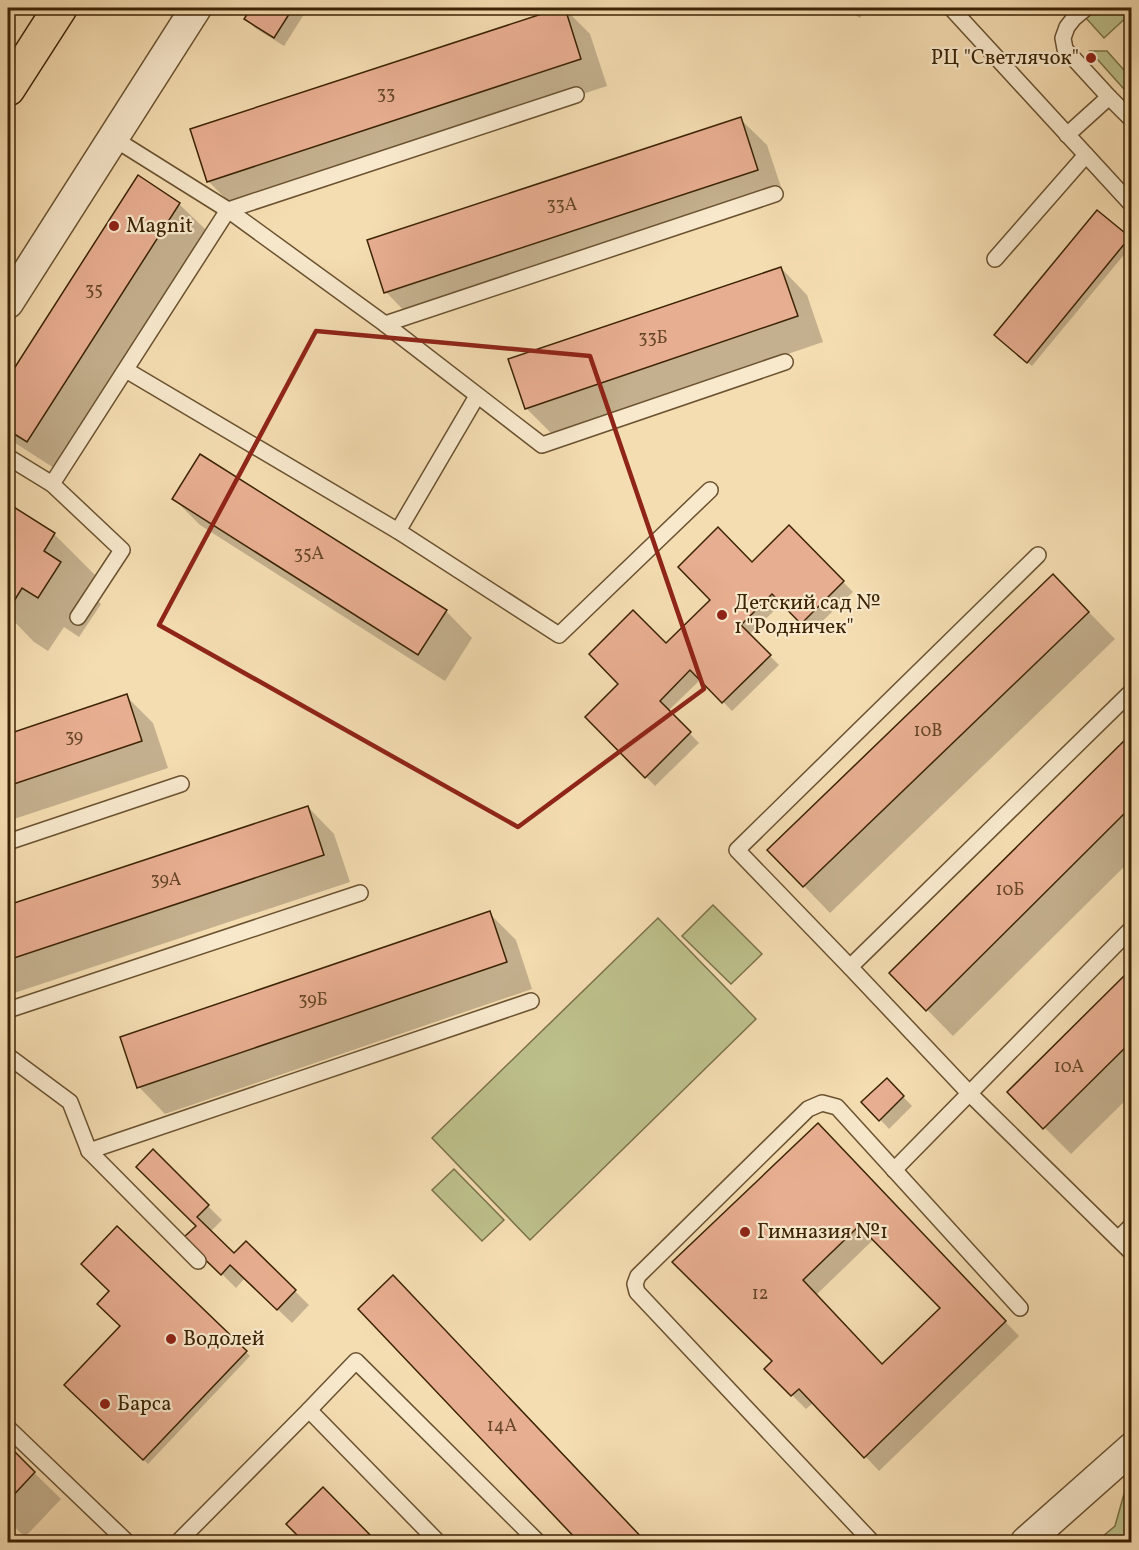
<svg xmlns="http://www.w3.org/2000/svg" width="1139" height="1550" font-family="Vollkorn,serif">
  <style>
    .green { fill: #bdc08b; stroke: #7c7248; stroke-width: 1.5 }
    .shadow { fill: #0003; fill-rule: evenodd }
    .building { fill: #e8ae91; stroke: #3b2304; stroke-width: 1.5; fill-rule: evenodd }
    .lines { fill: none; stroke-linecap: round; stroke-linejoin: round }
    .service-casing { stroke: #6a5230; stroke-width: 18 }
    .minor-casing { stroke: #6a5230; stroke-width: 33 }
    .primary-casing { stroke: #3b2304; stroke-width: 36 }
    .service { stroke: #f8e9cd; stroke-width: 15 }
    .minor { stroke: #f8e9cd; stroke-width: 30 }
    .primary { stroke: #f5ddb2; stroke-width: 33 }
    .marked { fill: none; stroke: #8f2418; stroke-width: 4.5; stroke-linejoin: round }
    .poi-dot { fill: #8f2418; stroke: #f8e9cd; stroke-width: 2 }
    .labels { text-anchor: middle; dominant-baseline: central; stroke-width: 4.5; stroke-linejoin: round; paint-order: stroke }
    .number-label { font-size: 18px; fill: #664627 }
    .poi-label { font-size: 21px; fill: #3b2304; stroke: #f8e9cd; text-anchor: start }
  </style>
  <rect width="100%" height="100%" fill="#f5ddb2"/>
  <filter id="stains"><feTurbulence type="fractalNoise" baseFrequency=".00333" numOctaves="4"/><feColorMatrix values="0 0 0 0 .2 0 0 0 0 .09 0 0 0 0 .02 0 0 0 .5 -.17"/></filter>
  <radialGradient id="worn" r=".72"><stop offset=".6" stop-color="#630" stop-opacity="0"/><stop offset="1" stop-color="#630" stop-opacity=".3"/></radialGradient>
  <g class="green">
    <path d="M1097 8H1126L1131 13 1104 38 1086 18Z"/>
    <path d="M1090 51H1107L1131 78V97Z"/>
    <path d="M713 905 762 954 731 984 682 936Z"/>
    <path d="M658 918 756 1019 530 1240 432 1138Z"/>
    <path d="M454 1169 504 1220 482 1241 432 1190Z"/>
    <path d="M1131 1487V1542H1096L1115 1526 1124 1494Z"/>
  </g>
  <g class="shadow">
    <path d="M253 8H308L284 46 255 28 246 19Z"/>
    <path d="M564 8 590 34 607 86 235 208 208 181 192 130Z"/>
    <path d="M844 8H866L860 18Z"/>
    <path d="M740 119 767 145 784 196 412 319 386 292Z"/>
    <path d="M138 177 179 204 206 230 54 468 12 441 8 436V381Z"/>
    <path d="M1097 212 1129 238 1132 241V245L1032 366 1000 340Z"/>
    <path d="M781 268 807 295 823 342 552 434 526 408Z"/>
    <path d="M174 499 446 611 472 638 445 681 200 525Z"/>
    <path d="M10 506 54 534 95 575 86 589 101 604 79 637 64 627 48 651 34 642 8 615V510Z"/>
    <path d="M789 527 853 592 811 632 782 603 749 635 779 665 732 711 701 679 668 711 699 743 655 786 587 717 666 646Z"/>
    <path d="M1079 602 1115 639 830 913 804 886Z"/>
    <path d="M126 696 153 723 168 768 8 821V735Z"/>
    <path d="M1132 735V859L953 1036 891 973Z"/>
    <path d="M308 807 334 834 350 882 8 995V906Z"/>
    <path d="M489 913 516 940 532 989 165 1114 139 1087Z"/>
    <path d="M1132 970V1094L1071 1154 1009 1092Z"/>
    <path d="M887 1080 912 1106 889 1129 864 1102Z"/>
    <path d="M832 1139 1019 1336 879 1471 814 1402 806 1409 766 1369 774 1361ZM874 1239 942 1308 882 1366 816 1295Z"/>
    <path d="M153 1152 222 1220 210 1232 234 1255 246 1243 309 1305 292 1323 245 1278 236 1288 200 1252 198 1226Z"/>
    <path d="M117 1228 250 1356 148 1464 66 1385 122 1326Z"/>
    <path d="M420 1304 645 1542H581L360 1309Z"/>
    <path d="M8 1447 61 1499 25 1537 8 1521Z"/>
    <path d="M323 1490 375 1542H306L288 1524Z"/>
  </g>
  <g class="building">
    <path d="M251 8H293L274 38 244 19Z"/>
    <path d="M560 8H565L581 59 207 182 190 129Z"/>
    <path d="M741 117 758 170 384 293 367 240Z"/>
    <path d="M138 175 180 203 27 442 8 430V378Z"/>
    <path d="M1097 210 1130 237 1027 363 994 335Z"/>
    <path d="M781 267 798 316 525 409 508 359Z"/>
    <path d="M200 454 447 610 418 655 172 499Z"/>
    <path d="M9 504 55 533 44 551 61 562 38 598 22 588 8 611V507Z"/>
    <path d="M789 525 844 581 801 624 772 594 741 625 771 655 722 703 690 670 660 701 691 732 645 778 585 717 618 684 589 654 633 610 666 643 710 600 678 567 718 527 752 562Z"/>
    <path d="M1053 574 1089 612 803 887 767 850Z"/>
    <path d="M127 694 142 741 8 786V734Z"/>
    <path d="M1132 733V806L926 1011 889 973Z"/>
    <path d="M308 806 324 855 8 960V905Z"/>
    <path d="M490 911 507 962 137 1088 120 1037Z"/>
    <path d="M1132 968V1041L1043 1129 1007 1092Z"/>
    <path d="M887 1078 904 1096 879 1121 861 1102Z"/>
    <path d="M818 1123 1006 1321 864 1458 799 1389 791 1396 764 1369 772 1361 672 1262ZM859 1226 940 1308 882 1364 803 1280Z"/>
    <path d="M153 1149 209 1205 197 1217 234 1253 246 1241 296 1290 277 1310 230 1265 221 1275 183 1238 196 1226 136 1167Z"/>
    <path d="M117 1226 247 1351 143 1460 64 1385 120 1326 97 1304 109 1291 81 1264Z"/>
    <path d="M393 1275 646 1542H579L358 1309Z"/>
    <path d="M8 1445 35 1472 8 1501Z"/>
    <path d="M323 1487 377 1542H304L286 1524Z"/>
  </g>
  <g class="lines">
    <g class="service-casing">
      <g id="service">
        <path d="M951 8 1132 205"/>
        <path d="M1086 8 1074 18 1067 27 1063 38 1065 49 1109 97"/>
        <path d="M1067 135 1109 97 1132 120"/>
        <path d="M113 138 228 210 385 324 542 445 785 362"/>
        <path d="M995 259 1086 155"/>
        <path d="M385 324 775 194"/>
        <path d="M126 370 398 531 559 635 710 490"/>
        <path d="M8 457 52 484 228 210 576 95"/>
        <path d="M52 484 122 550 78 617"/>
        <path d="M398 531 477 396"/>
        <path d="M1038 555 737 850 850 967 969 1093 1132 1253"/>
        <path d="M8 842 181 784"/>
        <path d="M850 967 1132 691"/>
        <path d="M8 1010 360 893"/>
        <path d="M8 1056 70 1102 89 1151 198 1261"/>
        <path d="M89 1151 531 1001"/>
        <path d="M894 1170 1132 928"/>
        <path d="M1118 1239 1132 1225"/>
        <path d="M309 1410 356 1361 538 1542"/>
        <path d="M8 1428 127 1542"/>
        <path d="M178 1542 309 1410 438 1542"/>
        <path d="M872 1542 637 1292 635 1284 638 1276 808 1109 822 1103 837 1107 1020 1308"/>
      </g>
    </g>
    <g class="minor-casing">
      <g id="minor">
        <path d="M8 303 196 8"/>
        <path d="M1026 1542 1132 1448"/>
      </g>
    </g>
    <g class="primary-casing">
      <path id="primary" d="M8 89 60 8"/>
    </g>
    <use href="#service" class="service"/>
    <use href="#minor" class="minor"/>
    <use href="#primary" class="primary"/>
  </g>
  <path class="marked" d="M316 331 590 356 704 689 518 827 159 625Z"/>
  <g class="poi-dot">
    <circle cx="1091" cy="58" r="6"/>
    <circle cx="114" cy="226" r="6"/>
    <circle cx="722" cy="615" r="6"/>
    <circle cx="745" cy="1232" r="6"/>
    <circle cx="171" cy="1339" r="6"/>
    <circle cx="105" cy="1404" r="6"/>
  </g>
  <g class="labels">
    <g class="number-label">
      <text x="386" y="94">33</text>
      <text x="562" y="205">33А</text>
      <text x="94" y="290">35</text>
      <text x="653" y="338">33Б</text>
      <text x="309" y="554">35А</text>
      <text x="928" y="731">10В</text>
      <text x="74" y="737">39</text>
      <text x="166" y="880">39А</text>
      <text x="1010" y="890">10Б</text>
      <text x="313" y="1000">39Б</text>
      <text x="1069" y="1067">10А</text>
      <text x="760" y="1294">12</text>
      <text x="502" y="1426">14А</text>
    </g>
    <g class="poi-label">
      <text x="1079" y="58" text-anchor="end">РЦ "Светлячок"</text>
      <text x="126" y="226">Magnit</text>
      <text x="734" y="603">Детский сад №<tspan x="734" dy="24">1 "Родничек"</tspan></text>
      <text x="757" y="1232">Гимназия №1</text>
      <text x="183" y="1339">Водолей</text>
      <text x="117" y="1404">Барса</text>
    </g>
  </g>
  <rect width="1139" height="1550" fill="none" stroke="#f5ddb2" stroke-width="30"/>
  <rect x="9" y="9" width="1121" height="1532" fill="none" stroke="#3b2304" stroke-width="3"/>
  <rect x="15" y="15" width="1109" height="1520" fill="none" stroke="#3b2304" stroke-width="1.5"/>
  <rect width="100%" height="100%" filter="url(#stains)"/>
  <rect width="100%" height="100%" fill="url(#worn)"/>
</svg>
